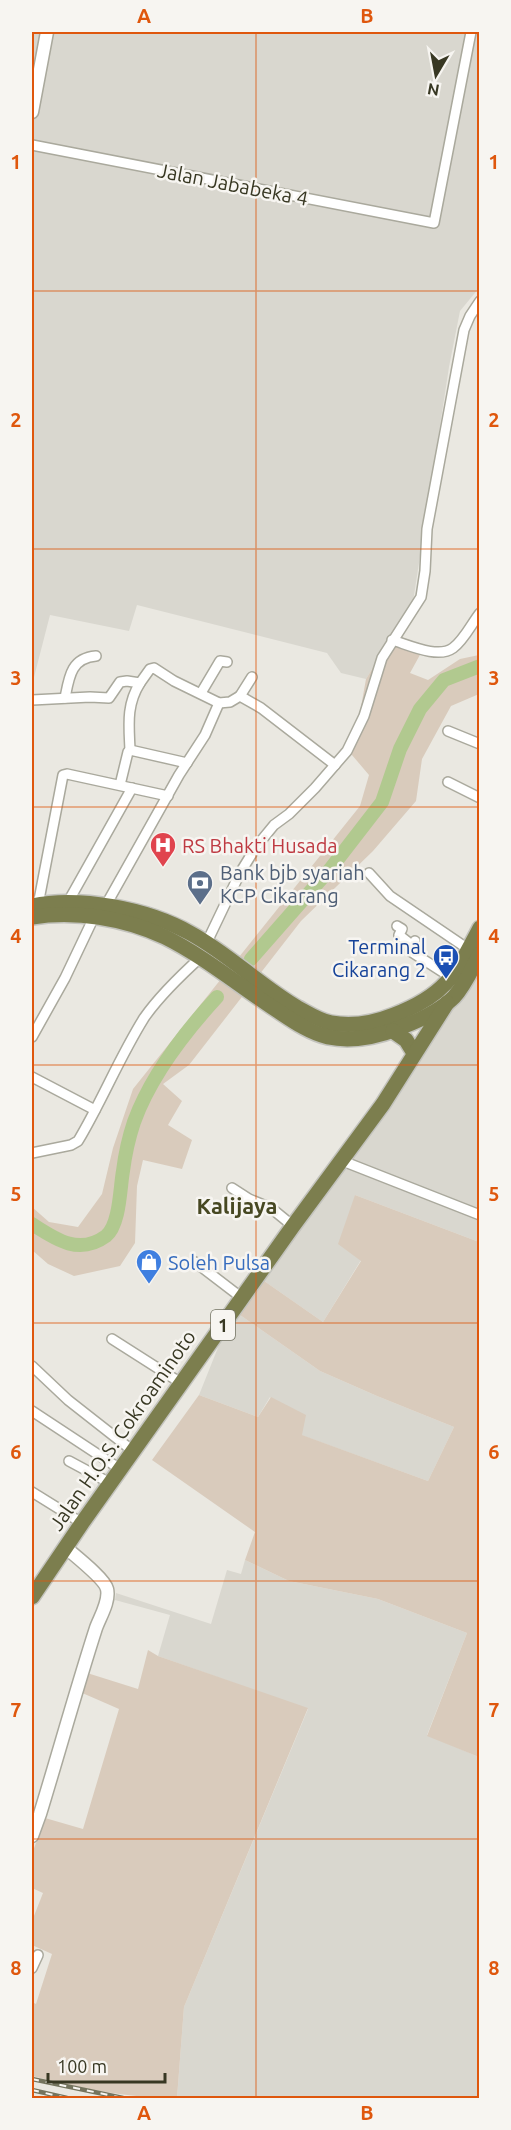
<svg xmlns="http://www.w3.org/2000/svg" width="511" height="2130" font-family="Ubuntu,sans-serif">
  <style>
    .built { fill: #d9d7cf }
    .green { fill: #d9cbbc }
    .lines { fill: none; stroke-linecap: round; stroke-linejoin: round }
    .river { stroke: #b1c98f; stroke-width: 14 }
    .minor-casing { stroke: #aaa99d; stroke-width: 12 }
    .tertiary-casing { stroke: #aaa99d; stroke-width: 15 }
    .trunk-casing { stroke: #c3c3bd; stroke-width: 18 }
    .minor { stroke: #fff; stroke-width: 9 }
    .tertiary { stroke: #fff; stroke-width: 12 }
    .trunk { stroke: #7c7e4e; stroke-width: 15 }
    .rail-casing { stroke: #74745e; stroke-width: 4.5 }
    .rail { stroke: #f7f5f1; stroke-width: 2; stroke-dasharray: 7; stroke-linecap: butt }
    .grid { fill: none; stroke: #df570d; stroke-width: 1.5; stroke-opacity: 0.55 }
    .labels { text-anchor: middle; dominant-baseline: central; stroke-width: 5; stroke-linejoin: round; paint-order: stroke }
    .shield { fill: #f7f5f1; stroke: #717161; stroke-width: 1.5 }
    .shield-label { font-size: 18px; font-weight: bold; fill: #383823 }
    .street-label { font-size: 20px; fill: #383823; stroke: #f7f5f1 }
    .health-label { font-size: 20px; fill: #be3a42; stroke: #f7f5f1; text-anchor: start }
    .service-label { font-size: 20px; fill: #4e5e75; stroke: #f7f5f1; text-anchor: start }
    .transit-label { font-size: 20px; fill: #164399; stroke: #f7f5f1; text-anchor: end }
    .shop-label { font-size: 20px; fill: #366cbe; stroke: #f7f5f1; text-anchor: start }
    .quarter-label { font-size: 22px; font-weight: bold; fill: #474822; stroke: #f7f5f1 }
    .neatline { fill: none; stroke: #df570d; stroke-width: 2 }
    .grid-label { font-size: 20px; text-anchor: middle; font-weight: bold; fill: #df570d }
  </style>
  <rect width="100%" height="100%" fill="#eae8e1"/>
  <g class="built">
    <path d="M32 32H479V288L460 311 449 367 413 602 366 679 341 673 327 653 137 605 129 631 50 615 32 685Z"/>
    <path d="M479 948V1242L355 1195 361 1260 323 1322 257 1276 340 1160Z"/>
    <path d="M233 1310 320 1371 377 1396 454 1427 428 1481 301 1435 270 1397 258 1417 199 1395Z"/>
    <path d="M245 1560 289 1581 378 1599 467 1633 427 1735 479 1757V2098H177L184 2007 308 1709 158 1656 170 1615 115 1600 116 1593 211 1624 227 1570 241 1574Z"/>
  </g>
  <g class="green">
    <path d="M389 641 421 653 410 673 428 680 460 659 479 655V694L451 706 422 759 416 801 373 851 301 921 189 1065 163 1084 182 1101 168 1125 192 1140 182 1169 143 1160 137 1186 135 1243 120 1266 74 1276 48 1264 32 1250V1207L49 1222 78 1227 102 1194 113 1148 133 1089 225 974 158 919 235 962 360 806 369 775 346 748 359 718 366 679Z"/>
    <path d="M355 1195 479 1242V1757L427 1736 467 1633 378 1599 289 1581 245 1560 255 1532 152 1460 199 1395 258 1417 271 1397 306 1415 302 1435 428 1481 454 1427 377 1396 320 1371 233 1310 257 1276 323 1322 361 1261 338 1244Z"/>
    <path d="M148 1650 158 1656 308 1708 184 2007 177 2098C124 2098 82 2088 32 2076V2002L36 2004 52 1954 32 1945V1921L43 1893 32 1888V1854L45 1818 83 1829 119 1709 80 1692 84 1672 138 1689Z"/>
  </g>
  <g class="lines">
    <g class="river">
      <path d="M251 959 331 868 382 802 400 749 420 709 444 680 480 666"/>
      <path d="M32 1224C55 1239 79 1256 106 1236 120 1225 120 1187 123 1171 125 1155 129 1137 134 1122 151 1075 184 1033 217 997"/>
    </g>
    <g class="minor-casing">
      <g id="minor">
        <path d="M32 145 434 223 471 32"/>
        <path d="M392 640C409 645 438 659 453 648 464 640 472 623 480 613"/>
        <path d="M201 693 220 661 227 662"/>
        <path d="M240 696 252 677"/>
        <path d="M65 698C69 677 71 658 96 656"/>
        <path d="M32 700 90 697 109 698 120 682 127 681 140 683 150 669 154 668 174 681 219 703 230 702 240 696 261 708 335 765"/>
        <path d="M448 731 480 744"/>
        <path d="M130 750C129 726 126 705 140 683"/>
        <path d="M448 782 480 798"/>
        <path d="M120 785 128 752 130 750 187 763"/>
        <path d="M369 873 390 896 468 949"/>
        <path d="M68 902 132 788"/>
        <path d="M38 905 63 775 67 774 168 796"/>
        <path d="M106 905 179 775 205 735 219 703"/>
        <path d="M397 926 402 929 399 935 413 946"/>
        <path d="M415 941 410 951 452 978"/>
        <path d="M207 942 240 873 256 847 274 825 289 814 315 788 347 751 364 716 382 658 421 597 425 571 427 529 464 330 470 316 480 301"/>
        <path d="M32 1037 65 978 94 917"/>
        <path d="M32 1077 95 1110"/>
        <path d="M32 1153 71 1145 78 1141C102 1101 119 1058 144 1018 160 995 180 976 201 957"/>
        <path d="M340 1160 480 1215"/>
        <path d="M232 1188 249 1199 271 1208 293 1226"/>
        <path d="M195 1262 242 1298"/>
        <path d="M112 1339 181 1383"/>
        <path d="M32 1366 68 1400 133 1451"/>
        <path d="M32 1411 120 1469"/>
        <path d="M69 1461 110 1483"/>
        <path d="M32 1492 82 1523"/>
        <path d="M32 1968 38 1955"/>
      </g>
    </g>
    <g class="tertiary-casing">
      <g id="tertiary">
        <path d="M32 112 47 32"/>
        <path d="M32 1836 40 1814C59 1752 76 1690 96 1628 100 1617 110 1601 107 1589 105 1579 74 1555 65 1547"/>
      </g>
    </g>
    <g class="trunk-casing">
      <g id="trunk">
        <path d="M32 906C80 896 147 909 190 933 229 954 260 986 298 1008 309 1014 320 1021 331 1023 352 1027 374 1023 394 1015 446 995 455 975 480 928"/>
        <path d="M32 917C75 910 125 918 165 937 203 956 236 983 272 1007 289 1018 307 1032 328 1037 352 1042 376 1037 399 1028 418 1021 440 1011 454 997 465 985 472 968 480 954"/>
        <path d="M393 1031 406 1040 414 1053"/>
        <path d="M32 1597 82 1523 293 1226 383 1104 447 1003"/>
      </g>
    </g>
    <use href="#minor" class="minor"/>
    <use href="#tertiary" class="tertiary"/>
    <use href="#trunk" class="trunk"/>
    <g class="rail-casing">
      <g id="rail">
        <path d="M32 2079 123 2098"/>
        <path d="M32 2090 67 2098"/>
      </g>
    </g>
    <use href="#rail" class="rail"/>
  </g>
  <path class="grid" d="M256 32V2098M32 291H480M32 549H480M32 807H480M32 1065H480M32 1323H480M32 1581H480M32 1839H480"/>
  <defs>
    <g id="hospital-pin" transform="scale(1.35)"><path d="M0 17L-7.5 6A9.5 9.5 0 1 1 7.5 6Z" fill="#e0444e" stroke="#f7f5f1"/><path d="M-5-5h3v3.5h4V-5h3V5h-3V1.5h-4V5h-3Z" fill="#fff"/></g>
    <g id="bank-pin" transform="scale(1.35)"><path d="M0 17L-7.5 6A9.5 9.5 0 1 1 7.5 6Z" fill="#5c6f8a" stroke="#f7f5f1"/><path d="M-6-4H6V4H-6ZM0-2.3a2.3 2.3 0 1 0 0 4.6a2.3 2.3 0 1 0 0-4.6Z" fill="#fff"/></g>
    <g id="bus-pin" transform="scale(1.35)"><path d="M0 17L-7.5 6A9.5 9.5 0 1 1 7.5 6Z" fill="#1a4fb4" stroke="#f7f5f1"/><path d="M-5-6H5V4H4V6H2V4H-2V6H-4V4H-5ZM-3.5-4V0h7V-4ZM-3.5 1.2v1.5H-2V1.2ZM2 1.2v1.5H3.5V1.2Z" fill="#fff"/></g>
    <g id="shop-pin" transform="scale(1.35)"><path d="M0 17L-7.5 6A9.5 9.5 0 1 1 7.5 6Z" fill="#3f7fe0" stroke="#f7f5f1"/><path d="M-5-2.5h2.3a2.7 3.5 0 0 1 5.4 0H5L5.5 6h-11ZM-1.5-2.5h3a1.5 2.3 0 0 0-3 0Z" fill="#fff"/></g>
  </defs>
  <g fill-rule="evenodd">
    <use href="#hospital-pin" x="163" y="845"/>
    <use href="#bank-pin" x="200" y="883"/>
    <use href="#bus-pin" x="446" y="957"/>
    <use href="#shop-pin" x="149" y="1262"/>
  </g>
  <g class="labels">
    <rect class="shield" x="211" y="1310" width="24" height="30" rx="4.5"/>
    <g class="shield-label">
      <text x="223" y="1325">1</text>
    </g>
    <g class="street-label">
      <text transform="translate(233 184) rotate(11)">Jalan Jababeka 4</text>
      <text transform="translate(122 1430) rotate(-55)">Jalan H.O.S. Cokroaminoto</text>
    </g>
    <g class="health-label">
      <text x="182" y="845">RS Bhakti Husada</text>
    </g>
    <g class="service-label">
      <text x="220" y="872">Bank bjb syariah<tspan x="220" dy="23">KCP Cikarang</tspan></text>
    </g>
    <g class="transit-label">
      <text x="426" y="946">Terminal<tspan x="426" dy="23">Cikarang 2</tspan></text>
    </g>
    <g class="shop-label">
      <text x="168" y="1262">Soleh Pulsa</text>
    </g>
    <g class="quarter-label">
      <text x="237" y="1205">Kalijaya</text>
    </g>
  </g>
  <rect width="511" height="2130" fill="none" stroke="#f7f5f1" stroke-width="66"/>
  <g transform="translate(436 75) rotate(190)" stroke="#f7f5f1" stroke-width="4.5" paint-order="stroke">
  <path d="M0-4.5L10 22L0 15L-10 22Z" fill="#383823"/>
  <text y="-9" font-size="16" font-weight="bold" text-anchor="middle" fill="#383823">N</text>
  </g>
  <path d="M48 2073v9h117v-9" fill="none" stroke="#383823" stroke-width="3"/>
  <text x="57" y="2073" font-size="18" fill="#383823" stroke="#f7f5f1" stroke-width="4.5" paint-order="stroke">100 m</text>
  <rect x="33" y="33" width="445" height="2064" class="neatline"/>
  <g class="grid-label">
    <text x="144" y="23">A</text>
    <text x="367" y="23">B</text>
    <text x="16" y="169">1</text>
    <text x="494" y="169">1</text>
    <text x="16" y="427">2</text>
    <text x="494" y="427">2</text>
    <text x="16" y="685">3</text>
    <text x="494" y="685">3</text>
    <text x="16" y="943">4</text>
    <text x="494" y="943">4</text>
    <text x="16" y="1201">5</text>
    <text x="494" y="1201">5</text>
    <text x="16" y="1459">6</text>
    <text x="494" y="1459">6</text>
    <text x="16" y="1717">7</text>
    <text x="494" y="1717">7</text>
    <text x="16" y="1975">8</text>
    <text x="494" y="1975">8</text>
    <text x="144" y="2120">A</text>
    <text x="367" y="2120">B</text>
  </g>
</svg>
